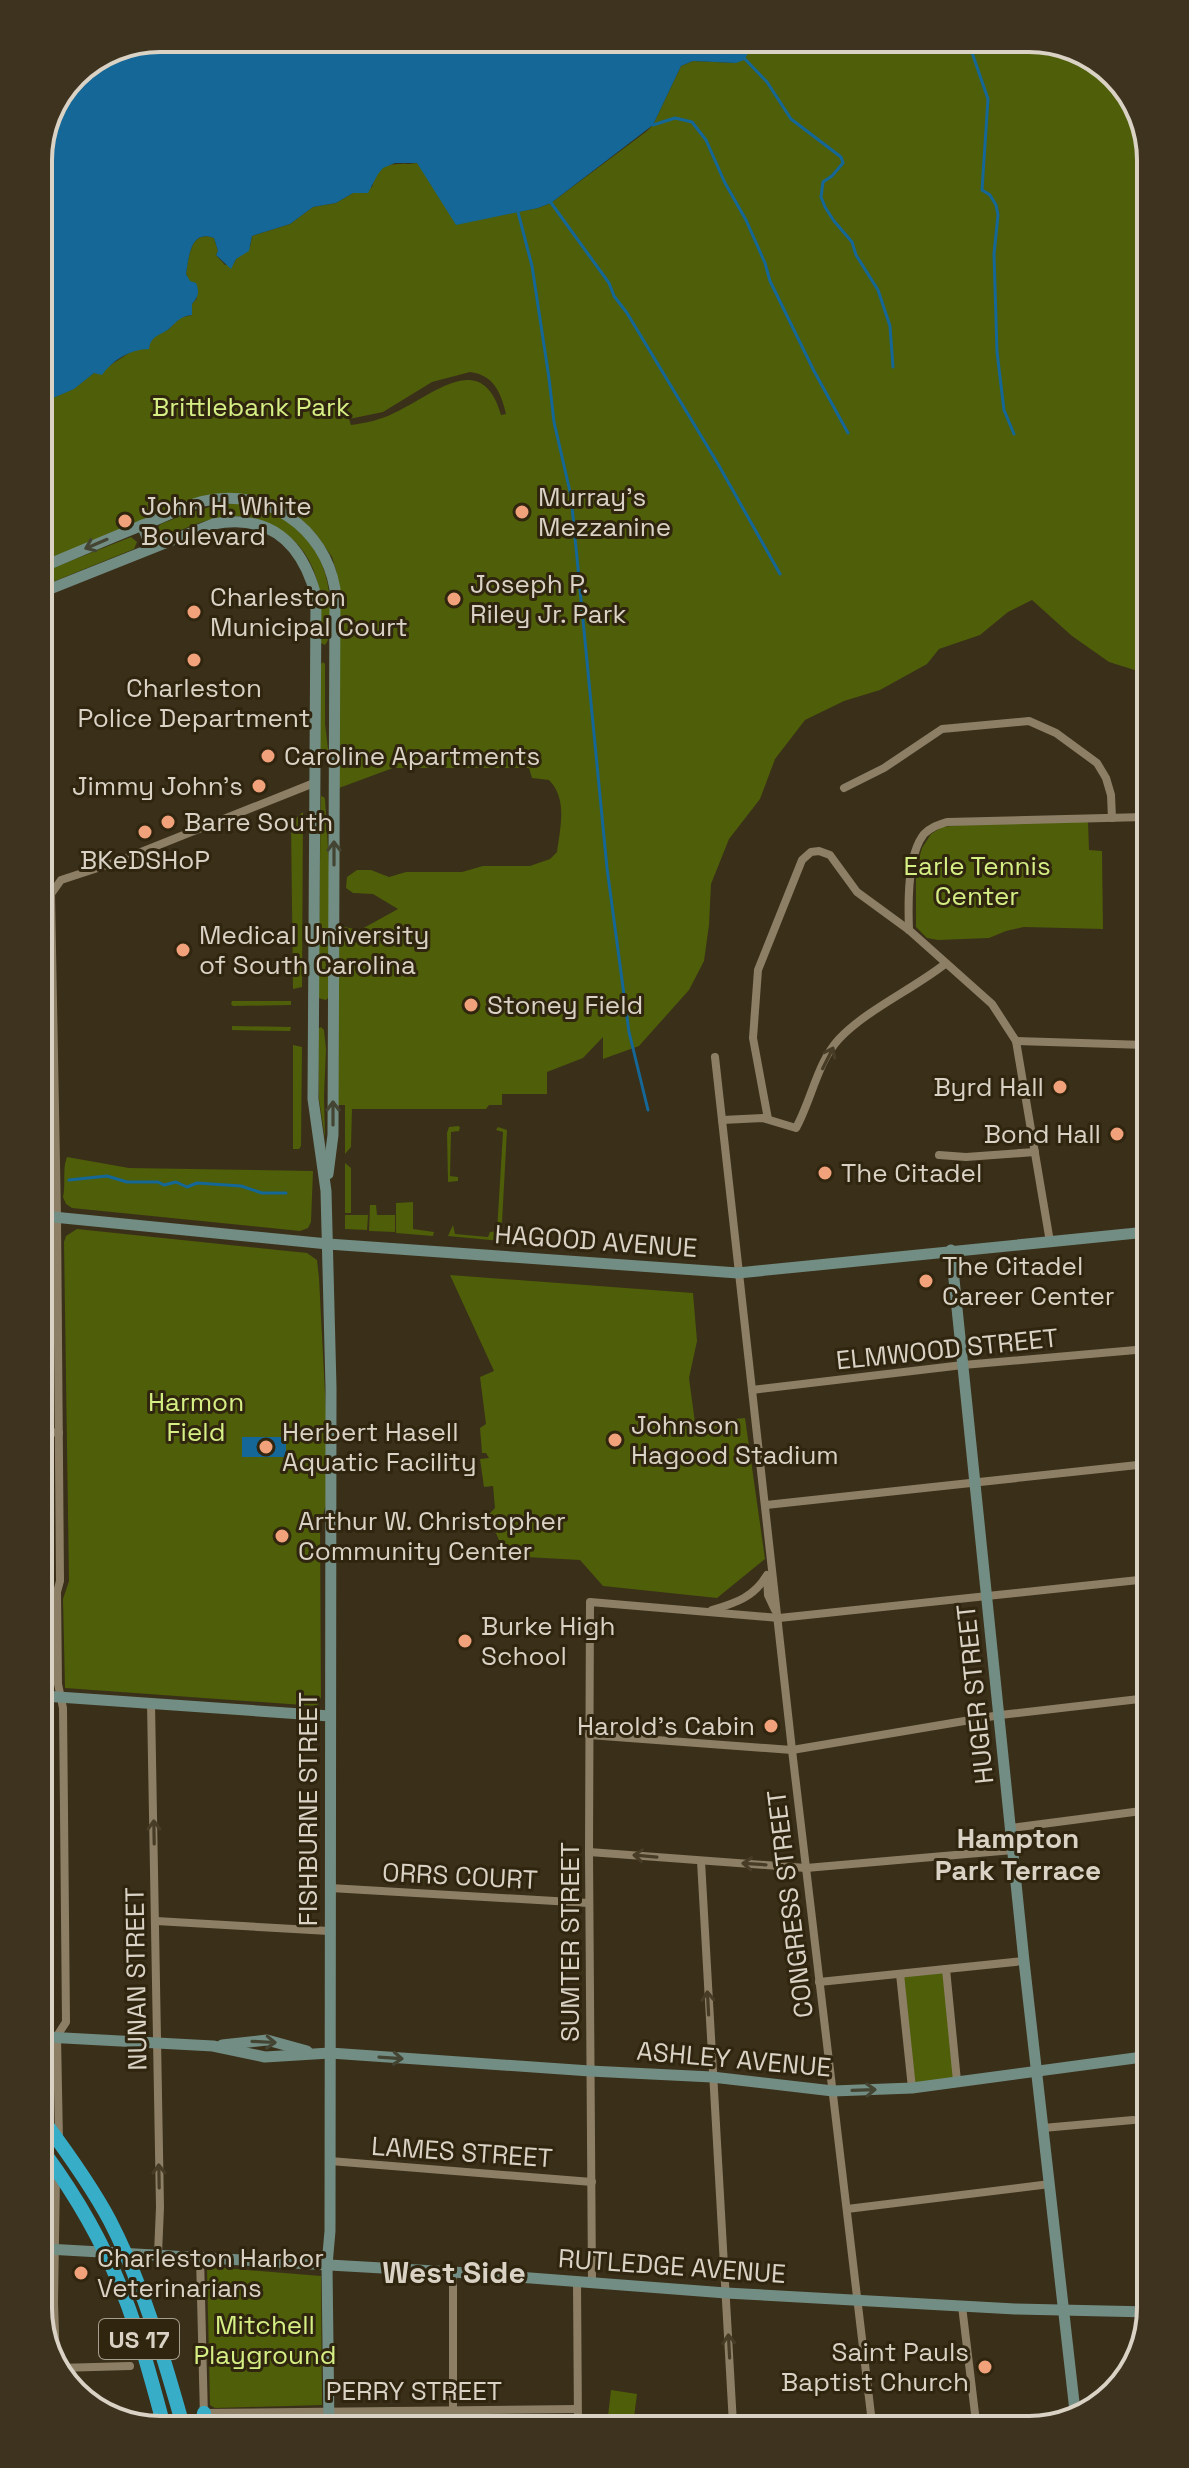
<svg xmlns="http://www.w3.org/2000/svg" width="1189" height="2468" font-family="'Space Grotesk',sans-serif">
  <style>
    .green { fill: #4e5e09; fill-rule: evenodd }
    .water { fill: #146796 }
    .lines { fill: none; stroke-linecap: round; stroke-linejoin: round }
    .stream { stroke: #146796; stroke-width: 3 }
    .street { stroke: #8c7f66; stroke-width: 8 }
    .secondary { stroke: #728d83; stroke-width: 11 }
    .highway { stroke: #37adc8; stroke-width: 14 }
    .oneway { stroke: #444432 }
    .oneway2 { stroke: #473c25 }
    .poi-dot { fill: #f1a27b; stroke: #30250f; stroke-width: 3 }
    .labels { text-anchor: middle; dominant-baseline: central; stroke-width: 6; stroke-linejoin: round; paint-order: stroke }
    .shield { fill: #30250f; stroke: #a69e8e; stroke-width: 2 }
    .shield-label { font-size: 24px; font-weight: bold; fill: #d9d2c5 }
    .park-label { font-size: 26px; fill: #d5ef84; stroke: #30250f }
    .poi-label { font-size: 26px; fill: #d9d2c5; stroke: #30250f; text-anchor: start }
    .street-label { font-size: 26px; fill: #d9d2c5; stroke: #30250f }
    .neighbourhood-label { font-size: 28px; font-weight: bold; fill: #d9d2c5; stroke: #30250f }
    .quarter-label { font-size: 30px; font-weight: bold; fill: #d9d2c5; stroke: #30250f }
    .rim { fill: none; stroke: #d9d2c5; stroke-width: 4 }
  </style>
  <rect width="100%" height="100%" fill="#3a2f19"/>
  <g class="green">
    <path d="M757 38H1037L1103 63 1142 114 1144 673 1109 662 1072 636 1032 600 1008 612 980 635 939 649 927 664 880 690 844 701 805 720 775 759 760 799 729 839 711 884 709 925 704 961 689 990 639 1046 603 1059V1037L583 1058 547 1072V1094H502V1105H489L486 1109H352L351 1147 345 1154V1105H338L339 926 360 930 398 909 373 894 353 893 346 888 347 877 357 870H371L389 877 406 872H462L483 866H530L550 859 557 852C560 828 568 799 549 780L532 778 529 768H393L339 788 337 574 332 557 316 534 295 513 273 502 233 494 40 563 39 404 73 389 94 373 102 372 112 364 157 335 169 329 179 318 192 315V304L197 298C195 291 187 280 186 273 186 271 187 269 187 266 190 251 193 230 214 238L218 251 216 255 225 265 234 263 236 259 250 247 252 236 290 224 313 207 336 203 353 193 372 187C381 156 394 167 417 163L497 216 538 208 551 203 647 131 653 125 681 66 693 61 736 63ZM470 372C494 375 501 393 506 414L501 415C482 347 432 396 394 413 381 420 365 423 351 425L349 419 383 412 432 382Z"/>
    <path d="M240 503C296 513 330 551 330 608 330 620 333 635 325 645L321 643C320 622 322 601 317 581 307 539 265 510 222 517 202 520 182 530 163 537L157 534 156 529 161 524C188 513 211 504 240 503Z"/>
    <path d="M131 537 137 542 134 549 40 587V573Z"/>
    <path d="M323 662 325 664V724L329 757 325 760 321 758 320 745V665Z"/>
    <path d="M321 796 324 797 325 799 329 865 330 996 326 1000 318 998Z"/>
    <path d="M303 812 302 987 293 989 291 823Z"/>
    <path d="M1088 821 1089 850 1102 851 1103 929 1024 927 1006 931 989 938 938 940 927 938 916 927V869L922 848 931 834 942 827 979 823Z"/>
    <path d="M41 912C52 944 47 984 43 1017 42 1024 43 1030 42 1036Z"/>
    <path d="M232 1001H291V1005L233 1006 231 1004Z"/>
    <path d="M232 1026 291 1027 290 1031 232 1030Z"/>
    <path d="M321 1027 324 1030 326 1049 324 1096 325 1138 319 1099 318 1029Z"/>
    <path d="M293 1045 302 1047 301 1146 299 1149H293Z"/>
    <path d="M458 1126 460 1127 459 1131 451 1132 450 1176 458 1177V1181L448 1182 447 1133 449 1127Z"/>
    <path d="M498 1127 507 1130 501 1241 448 1236 453 1225 455 1234 488 1237 490 1232 497 1231 503 1132 496 1130Z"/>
    <path d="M42 1146C54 1157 60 1195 43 1205Z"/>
    <path d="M67 1157 129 1168 313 1171 311 1222 308 1228 300 1231 72 1208 66 1204 63 1197C66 1184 62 1169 67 1157Z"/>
    <path d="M345 1163 351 1168V1213H345Z"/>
    <path d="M413 1202V1229L434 1232 433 1236 396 1233V1203Z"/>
    <path d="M370 1205H376L377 1215H395V1232L369 1231Z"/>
    <path d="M345 1215H368L367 1230 345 1229Z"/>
    <path d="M77 1229 307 1253 317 1260 319 1278 326 1412V1505L320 1524 321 1697 317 1706 65 1688 63 1599 69 1581 64 1242 66 1236Z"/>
    <path d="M450 1275 693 1293 697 1341 689 1378 695 1423 745 1418 765 1559 717 1598 603 1586 580 1560 506 1556 488 1515 495 1508 493 1486 484 1487 480 1459 489 1458 486 1453H482L480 1428 486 1424 480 1377 494 1371Z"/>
    <path d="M944 1972 954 2078 914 2085 902 1977Z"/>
    <path d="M212 2267 321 2276 322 2405 215 2408 210 2405 207 2269Z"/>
    <path d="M611 2390 637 2394 633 2425H607Z"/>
  </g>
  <g class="water">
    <path d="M161 38H757L744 60 736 63 693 61 681 66 653 125 551 203 538 208 456 225 417 163H395L383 168 378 174 368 193H353L336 203 313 207 290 224 252 236 249 251 236 259 231 269 216 255 218 251 214 238C190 229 189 257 186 274L190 281 196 283C200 293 198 297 192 304V315C182 316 179 319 171 327 162 336 151 334 149 349 130 349 112 361 102 375L94 373 74 389 39 404 38 153 74 74Z"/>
    <rect x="242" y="1437" width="44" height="20"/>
  </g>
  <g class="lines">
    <g class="stream">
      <path d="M967 38 988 99 982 190 990 195 996 205 998 215 994 254 997 352 1004 410 1014 434"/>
      <path d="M743 57 767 82 791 119 841 157 843 163 832 176 823 182 821 197 825 207 834 221 852 242 856 255 878 290 890 326 893 367"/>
      <path d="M651 123 653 125 675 118 692 122 706 140 725 183 746 220 765 263 770 281 814 371 848 433"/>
      <path d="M549 200 609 283 614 296 627 313 718 464 780 574"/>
      <path d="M518 212 532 266 549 378 554 422 571 496 607 868 629 1032 648 1110"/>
      <path d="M42 1177 45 1178"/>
      <path d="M69 1180 107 1176 127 1182H158L164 1185 176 1182 187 1187 197 1183 241 1186 262 1193H286"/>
    </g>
    <g class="street">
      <path d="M844 788 884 768 942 729 1029 721 1056 733 1097 763 1106 778 1111 795 1112 818"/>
      <path d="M909 930C908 904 907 855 924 834 931 827 938 825 947 822L1145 817"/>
      <path d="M1016 1041 1146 1045"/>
      <path d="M715 1057 792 1750 872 2423"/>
      <path d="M768 1119 753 1038 758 970 802 860 811 852 819 851 830 855 857 892 909 930 992 1004 1016 1041 1050 1242"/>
      <path d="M722 1120 763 1118 796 1128C811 1101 818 1061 839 1039 865 1011 913 989 945 964"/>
      <path d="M939 1155 966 1157 1035 1152"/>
      <path d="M752 1390 963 1365 1147 1349"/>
      <path d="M43 1431 59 1433"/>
      <path d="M766 1505 1147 1464"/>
      <path d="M767 1577 768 1595 775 1610"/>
      <path d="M712 1610C736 1603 754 1597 767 1575"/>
      <path d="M151 1703 160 2207 158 2254"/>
      <path d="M589 1735 792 1750 1000 1715 1148 1698"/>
      <path d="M1011 1828 1149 1810"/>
      <path d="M589 1852 806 1868 1013 1850"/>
      <path d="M701 1861 733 2424"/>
      <path d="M330 1888 589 1903"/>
      <path d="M156 1921 329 1931"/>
      <path d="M946 1969 957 2081"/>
      <path d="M900 1974 912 2088"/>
      <path d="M819 1982 1024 1961"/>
      <path d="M1043 2128 1133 2120"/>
      <path d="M59 2141 57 2036 66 2022 63 1708 58 1684 57 1592 60 1581 57 1217 51 894 61 880 116 862 314 783"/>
      <path d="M330 2161 592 2182"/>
      <path d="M847 2209 1050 2184"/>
      <path d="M200 2257 204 2417"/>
      <path d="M577 2282 578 2426"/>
      <path d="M592 2282 589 1852 590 1602 779 1618 1148 1579"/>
      <path d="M962 2306 976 2422"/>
      <path d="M56 2365 54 2303 56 2174"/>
      <path d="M58 2368 130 2366"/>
      <path d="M204 2413 577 2409"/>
      <path d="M453 2427V2272"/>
    </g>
    <g class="secondary">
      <path d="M142 525 151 547"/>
      <path d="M40 568C78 552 115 536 153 521 170 514 187 505 204 501 266 487 325 528 335 589L333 1135 328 1174"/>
      <path d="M40 593 213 524C270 513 302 543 316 596L313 1099 326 1191 331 1387 330 2231 327 2265 329 2428"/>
      <path d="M43 1216 328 1244 738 1273 1147 1232"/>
      <path d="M951 1250 1024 1961 1076 2420"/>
      <path d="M44 1696 330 1716"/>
      <path d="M46 2037 213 2046 265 2057 330 2053 590 2071 712 2077 833 2091 912 2088 1150 2056"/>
      <path d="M222 2045 267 2040 307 2051"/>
      <path d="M47 2249 453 2272 726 2293 1015 2309 1150 2312"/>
    </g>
    <g class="highway">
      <path d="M46 2124C69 2155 92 2187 110 2221 144 2287 164 2359 184 2429"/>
      <path d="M46 2155C84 2207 116 2267 136 2329 147 2362 156 2396 165 2430"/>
      <path d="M201 2429 204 2413"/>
    </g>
  </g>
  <defs><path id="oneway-shaft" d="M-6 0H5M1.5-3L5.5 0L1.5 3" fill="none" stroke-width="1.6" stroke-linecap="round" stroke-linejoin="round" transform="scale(2)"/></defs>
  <g class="oneway">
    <use href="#oneway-shaft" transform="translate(96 544) rotate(157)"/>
    <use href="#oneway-shaft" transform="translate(334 853) rotate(-90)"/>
    <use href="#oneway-shaft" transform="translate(333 1113) rotate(-90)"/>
    <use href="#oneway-shaft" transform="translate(264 2042) rotate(3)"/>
    <use href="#oneway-shaft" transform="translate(391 2058) rotate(4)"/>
    <use href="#oneway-shaft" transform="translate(864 2090) rotate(-2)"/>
  </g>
  <g class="oneway2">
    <use href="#oneway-shaft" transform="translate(828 1058) rotate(-63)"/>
    <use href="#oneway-shaft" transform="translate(154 1832) rotate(-91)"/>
    <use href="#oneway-shaft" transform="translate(645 1856) rotate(-175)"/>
    <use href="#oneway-shaft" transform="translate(754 1864) rotate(-176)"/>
    <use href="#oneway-shaft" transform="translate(708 2003) rotate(-93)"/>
    <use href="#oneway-shaft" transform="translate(159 2176) rotate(-91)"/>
    <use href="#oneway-shaft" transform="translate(729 2346) rotate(-93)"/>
  </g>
  <g class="poi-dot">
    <circle cx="522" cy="512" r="8"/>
    <circle cx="125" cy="521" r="8"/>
    <circle cx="454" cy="599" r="8"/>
    <circle cx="194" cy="612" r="8"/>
    <circle cx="194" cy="660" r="8"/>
    <circle cx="268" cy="756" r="8"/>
    <circle cx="259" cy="786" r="8"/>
    <circle cx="168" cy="822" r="8"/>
    <circle cx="145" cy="832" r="8"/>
    <circle cx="183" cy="950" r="8"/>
    <circle cx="471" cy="1005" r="8"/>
    <circle cx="1060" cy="1087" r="8"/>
    <circle cx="1117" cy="1134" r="8"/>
    <circle cx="825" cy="1173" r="8"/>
    <circle cx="926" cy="1281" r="8"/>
    <circle cx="615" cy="1440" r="8"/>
    <circle cx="266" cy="1447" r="8"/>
    <circle cx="282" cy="1536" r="8"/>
    <circle cx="465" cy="1641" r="8"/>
    <circle cx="771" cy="1726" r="8"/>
    <circle cx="81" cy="2273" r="8"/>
    <circle cx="985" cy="2367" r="8"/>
  </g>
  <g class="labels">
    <rect class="shield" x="99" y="2319" width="80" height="40" rx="6"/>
    <g class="shield-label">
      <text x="139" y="2339">US 17</text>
    </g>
    <g class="park-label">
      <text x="251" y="407">Brittlebank Park</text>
      <text x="977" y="866">Earle Tennis<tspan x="977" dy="30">Center</tspan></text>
      <text x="196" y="1402">Harmon<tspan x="196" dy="30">Field</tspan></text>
      <text x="265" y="2325">Mitchell<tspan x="265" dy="30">Playground</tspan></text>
    </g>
    <g class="poi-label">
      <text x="538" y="497">Murray's<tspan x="538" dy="30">Mezzanine</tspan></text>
      <text x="141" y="506">John H. White<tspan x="141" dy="30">Boulevard</tspan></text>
      <text x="470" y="584">Joseph P.<tspan x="470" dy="30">Riley Jr. Park</tspan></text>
      <text x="210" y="597">Charleston<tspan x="210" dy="30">Municipal Court</tspan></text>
      <text x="194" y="688" text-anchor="middle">Charleston<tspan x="194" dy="30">Police Department</tspan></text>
      <text x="284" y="756">Caroline Apartments</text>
      <text x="243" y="786" text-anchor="end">Jimmy John's</text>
      <text x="184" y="822">Barre South</text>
      <text x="145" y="860" text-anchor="middle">BKeDSHoP</text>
      <text x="199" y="935">Medical University<tspan x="199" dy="30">of South Carolina</tspan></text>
      <text x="487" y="1005">Stoney Field</text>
      <text x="1044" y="1087" text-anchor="end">Byrd Hall</text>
      <text x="1101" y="1134" text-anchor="end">Bond Hall</text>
      <text x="841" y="1173">The Citadel</text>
      <text x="942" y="1266">The Citadel<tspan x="942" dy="30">Career Center</tspan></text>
      <text x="631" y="1425">Johnson<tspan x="631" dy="30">Hagood Stadium</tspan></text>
      <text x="282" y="1432">Herbert Hasell<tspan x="282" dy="30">Aquatic Facility</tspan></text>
      <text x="298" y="1521">Arthur W. Christopher<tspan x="298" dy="30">Community Center</tspan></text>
      <text x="481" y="1626">Burke High<tspan x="481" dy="30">School</tspan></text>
      <text x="755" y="1726" text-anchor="end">Harold's Cabin</text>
      <text x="97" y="2258">Charleston Harbor<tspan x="97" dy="30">Veterinarians</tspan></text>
      <text x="969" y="2352" text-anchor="end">Saint Pauls<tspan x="969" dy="30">Baptist Church</tspan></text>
    </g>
    <g class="street-label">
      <text transform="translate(596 1241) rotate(4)">HAGOOD AVENUE</text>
      <text transform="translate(947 1349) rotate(-6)">ELMWOOD STREET</text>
      <text transform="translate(975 1694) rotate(-96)">HUGER STREET</text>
      <text transform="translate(308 1809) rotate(-90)">FISHBURNE STREET</text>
      <text transform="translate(460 1876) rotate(3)">ORRS COURT</text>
      <text transform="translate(790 1904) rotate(-97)">CONGRESS STREET</text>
      <text transform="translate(570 1942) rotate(-90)">SUMTER STREET</text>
      <text transform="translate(136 1979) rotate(-91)">NUNAN STREET</text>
      <text transform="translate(734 2059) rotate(5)">ASHLEY AVENUE</text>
      <text transform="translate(462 2152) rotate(4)">LAMES STREET</text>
      <text transform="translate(672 2266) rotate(4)">RUTLEDGE AVENUE</text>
      <text x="414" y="2391">PERRY STREET</text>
    </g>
    <g class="neighbourhood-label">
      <text x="1018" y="1838">Hampton<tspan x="1018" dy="32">Park Terrace</tspan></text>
    </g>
    <g class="quarter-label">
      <text x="454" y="2272">West Side</text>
    </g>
  </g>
  <path d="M0 0H1189V2468H0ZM160 52H1029A108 108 0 0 1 1137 160V2308A108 108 0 0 1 1029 2416H160A108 108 0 0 1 52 2308V160A108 108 0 0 1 160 52Z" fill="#3e331e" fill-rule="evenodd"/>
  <path class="rim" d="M160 52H1029A108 108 0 0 1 1137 160V2308A108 108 0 0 1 1029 2416H160A108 108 0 0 1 52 2308V160A108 108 0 0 1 160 52Z"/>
</svg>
